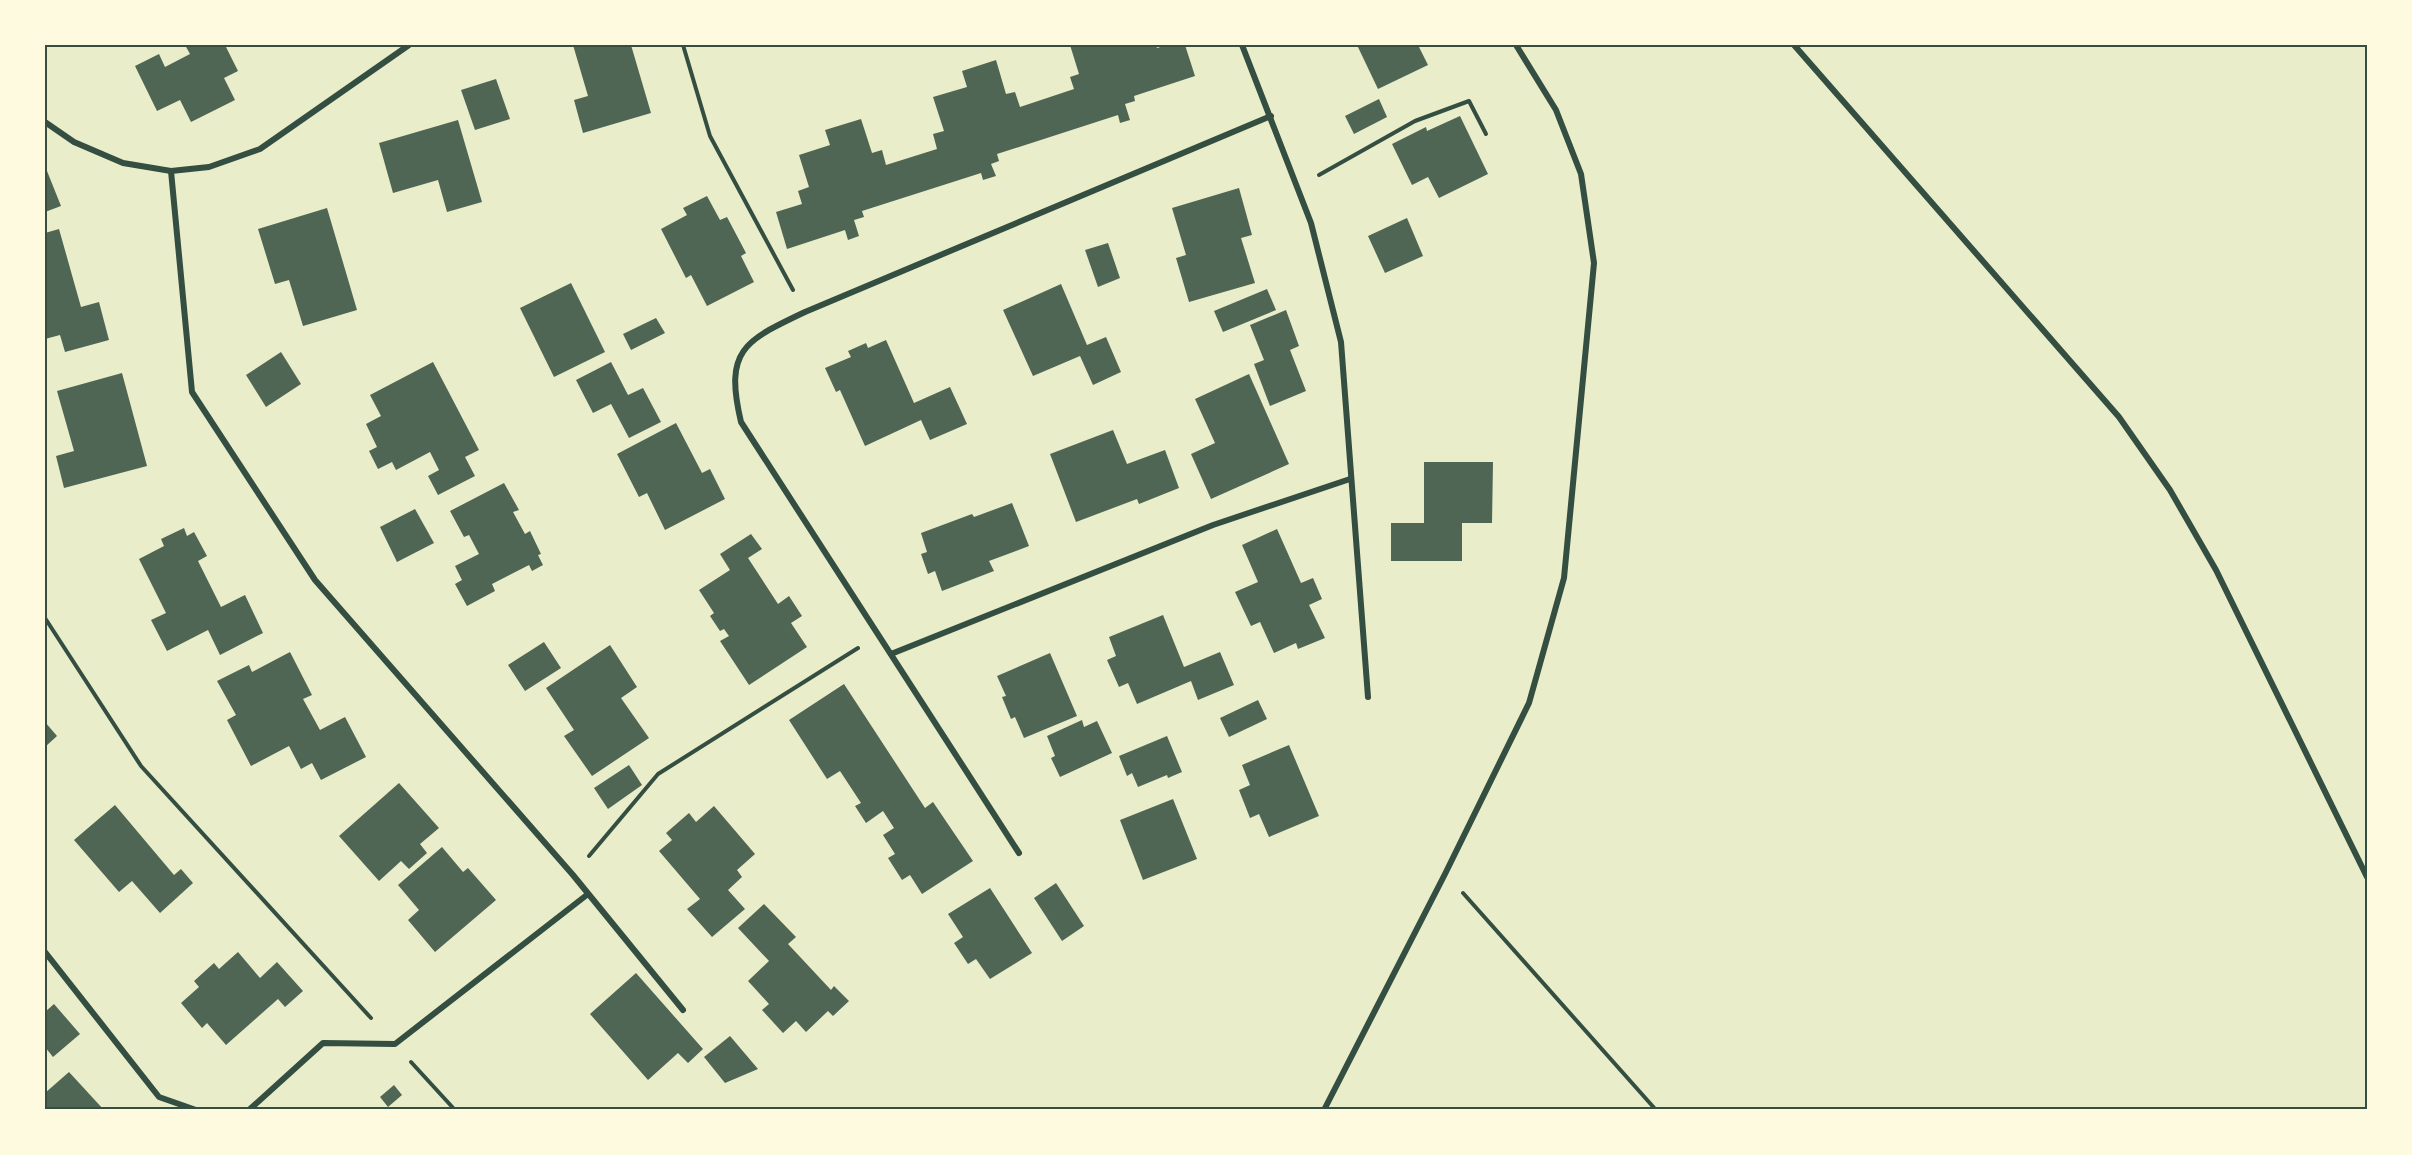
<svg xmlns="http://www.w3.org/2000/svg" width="2412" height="1155" font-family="Rubik,sans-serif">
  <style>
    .building { fill: #4f6655 }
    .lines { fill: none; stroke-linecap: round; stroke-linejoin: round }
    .path { stroke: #344e41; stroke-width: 4 }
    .minor { stroke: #344e41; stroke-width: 6 }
    .neatline { fill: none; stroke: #344e41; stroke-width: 2 }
  </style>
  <rect width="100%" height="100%" fill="#e9edc9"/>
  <g class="building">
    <path d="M185 45H225L238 71 224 78 235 100 191 122 180 100 157 111 135 66 159 54 165 67 190 54Z"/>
    <path d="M573 45H631L651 113 583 133 574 100 588 96Z"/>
    <path d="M1070 45H1156L1157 48 1167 45H1185L1195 76 1134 96 1135 101 1125 104 1130 120 1120 123 1118 115 997 154 999 161 991 164 996 176 983 180 981 173 862 211 864 217 854 220 859 236 848 240 845 230 787 249 776 212 802 204 798 191 809 187 799 155 830 145 825 130 861 119 872 153 882 150 886 165 937 149 933 134 944 131 933 97 967 87 962 71 996 60 1006 94 1015 92 1020 107 1074 89 1070 77 1079 74Z"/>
    <path d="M1357 45H1418L1428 65 1378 89Z"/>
    <path d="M496 79 510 119 475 130 461 90Z"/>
    <path d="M1379 99 1387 117 1354 134 1345 116Z"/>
    <path d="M1460 116 1488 174 1439 198 1428 177 1412 185 1392 144 1426 127 1427 131Z"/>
    <path d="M458 120 482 202 447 212 438 180 393 193 379 143Z"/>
    <path d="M45 166 61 206 45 212Z"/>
    <path d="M1239 188 1252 235 1241 238 1255 283 1189 302 1176 258 1186 255 1172 208Z"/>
    <path d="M707 196 720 220 727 217 746 253 741 256 754 282 707 306 691 275 686 278 661 229 687 215 683 208Z"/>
    <path d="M327 208 357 310 303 326 289 280 275 284 258 229Z"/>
    <path d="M1407 218 1423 256 1385 273 1368 236Z"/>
    <path d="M59 229 81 307 99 302 109 340 65 352 60 335 45 339V233Z"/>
    <path d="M1108 243 1120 278 1098 287 1085 250Z"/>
    <path d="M571 283 605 352 554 377 520 308Z"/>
    <path d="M1061 284 1087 345 1106 337 1121 372 1093 385 1080 356 1033 376 1003 310Z"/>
    <path d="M1267 289 1276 310 1223 332 1214 311Z"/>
    <path d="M1286 310 1299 346 1290 350 1306 391 1270 406 1254 364 1264 360 1250 325Z"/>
    <path d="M656 318 665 333 631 350 623 334Z"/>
    <path d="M886 340 914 403 950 387 967 424 930 440 921 420 865 446 840 390 836 392 825 368 851 357 848 351 866 343 868 348Z"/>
    <path d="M281 352 301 384 266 407 246 375Z"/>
    <path d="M433 362 479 450 465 457 475 476 438 495 428 476 439 470 430 452 396 470 392 462 378 469 369 451 377 447 366 424 381 416 370 395Z"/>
    <path d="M611 362 628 395 643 388 661 422 629 438 611 404 593 413 576 380Z"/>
    <path d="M122 373 147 466 64 488 56 456 74 451 57 391Z"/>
    <path d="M1249 374 1289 464 1211 499 1191 454 1215 443 1195 399Z"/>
    <path d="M676 423 702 473 710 469 725 499 665 530 647 493 639 497 617 454Z"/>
    <path d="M1113 430 1127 464 1165 450 1179 488 1139 504 1137 499 1076 522 1050 454Z"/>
    <path d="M1424 462H1493L1492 523H1462V561H1391V523H1424Z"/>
    <path d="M504 483 519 510 513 512 525 534 530 531 541 554 538 555 543 565 532 571 529 565 492 584 495 591 467 606 455 584 462 580 455 566 479 554 469 535 464 537 450 511Z"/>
    <path d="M1012 503 1029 546 989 561 994 571 942 591 935 571 928 574 921 554 927 552 921 533 972 514 974 517Z"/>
    <path d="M415 509 434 543 397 562 380 527Z"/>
    <path d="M184 528 187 536 194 532 207 556 198 561 221 607 245 595 263 633 220 655 208 630 167 651 151 620 166 613 139 559 164 546 161 539Z"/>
    <path d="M1277 529 1301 583 1313 578 1322 599 1309 605 1325 638 1298 649 1296 643 1274 653 1260 622 1251 626 1235 592 1258 582 1242 545Z"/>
    <path d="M751 534 762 549 748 558 778 604 789 596 802 616 791 623 807 647 749 685 720 641 729 636 724 629 720 631 710 616 714 613 699 590 730 570 720 554Z"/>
    <path d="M1163 615 1184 667 1220 652 1234 685 1198 700 1191 681 1137 704 1128 683 1119 687 1107 660 1116 656 1109 637Z"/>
    <path d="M544 642 561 668 525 691 508 665Z"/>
    <path d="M610 645 637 687 621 698 649 738 592 776 564 736 574 730 546 688Z"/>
    <path d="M290 652 312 695 303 699 320 730 345 717 366 757 321 780 312 763 301 769 289 746 251 766 227 720 236 715 217 681 249 665 252 672Z"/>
    <path d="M1050 653 1077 716 1024 738 1015 717 1011 719 1002 697 1006 696 997 676Z"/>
    <path d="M844 684 925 808 933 802 973 861 922 894 910 875 902 880 888 858 895 854 883 835 894 828 883 811 866 823 855 806 861 803 840 771 827 779 789 720Z"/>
    <path d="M1258 700 1267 719 1229 737 1220 718Z"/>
    <path d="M1082 720 1084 727 1097 721 1112 753 1060 777 1051 758 1055 756 1047 736Z"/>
    <path d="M45 722 57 736 45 747Z"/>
    <path d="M1167 736 1182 772 1168 778 1167 775 1138 787 1132 773 1127 776 1119 756Z"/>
    <path d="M1289 745 1319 816 1269 837 1259 814 1250 818 1239 790 1250 785 1242 765Z"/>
    <path d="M629 765 642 785 608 809 594 788Z"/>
    <path d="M399 783 439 828 420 844 427 853 409 869 401 861 379 881 339 836Z"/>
    <path d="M1173 799 1197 859 1143 880 1120 820Z"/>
    <path d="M115 805 174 875 181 869 193 883 160 913 132 881 119 892 74 840Z"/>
    <path d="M714 806 755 854 737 870 742 877 728 890 745 909 712 937 687 909 700 899 659 851 672 840 666 833 689 813 696 822Z"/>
    <path d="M442 847 463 872 468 868 496 900 435 952 408 920 419 910 398 885Z"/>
    <path d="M1056 883 1084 926 1062 941 1034 898Z"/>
    <path d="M990 888 1032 953 990 979 976 959 968 964 954 943 963 937 948 914Z"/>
    <path d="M764 904 796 937 788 944 831 990 834 986 849 1001 833 1016 828 1011 806 1032 796 1021 783 1033 762 1010 769 1004 748 981 769 961 738 928Z"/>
    <path d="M238 952 260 978 277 962 303 991 285 1007 278 999 226 1045 207 1023 202 1028 181 1003 199 987 194 981 214 963 219 969Z"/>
    <path d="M636 973 703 1049 688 1063 678 1053 648 1080 590 1014Z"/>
    <path d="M54 1004 80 1034 53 1057 45 1047V1012Z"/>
    <path d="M730 1036 758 1069 725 1083 704 1057Z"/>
    <path d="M69 1072 104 1110H45V1093Z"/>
    <path d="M394 1085 402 1095 388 1107 380 1097Z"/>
  </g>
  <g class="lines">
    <g class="path">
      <path d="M683 45 710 136 793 290"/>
      <path d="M1319 175 1415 121 1469 101 1486 134"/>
      <path d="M45 618 141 766 371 1018"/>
      <path d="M589 856 658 774 858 648"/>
      <path d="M1463 893 1656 1110"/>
      <path d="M411 1062 455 1110"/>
    </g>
    <g class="minor">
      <path d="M1242 45 1311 223 1341 342 1368 697"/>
      <path d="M1794 45 2119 417 2170 490 2216 570 2367 877"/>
      <path d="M45 122 74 142 123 163 171 171 209 167 260 149 409 45"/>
      <path d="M171 171 192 392 315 580 573 875 683 1010"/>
      <path d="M891 654 1213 525 1350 479"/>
      <path d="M1019 853 741 422C724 350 744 341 805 312L1271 116"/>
      <path d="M45 952 159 1097 196 1110"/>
      <path d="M245 1110H249L323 1043 395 1044 588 894"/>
      <path d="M1324 1110 1445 874 1529 703 1564 578 1594 263 1581 174 1556 110 1516 45"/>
    </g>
  </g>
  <rect width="2412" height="1155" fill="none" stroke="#fefae0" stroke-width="93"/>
  <rect x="46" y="46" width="2320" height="1062" class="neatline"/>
</svg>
